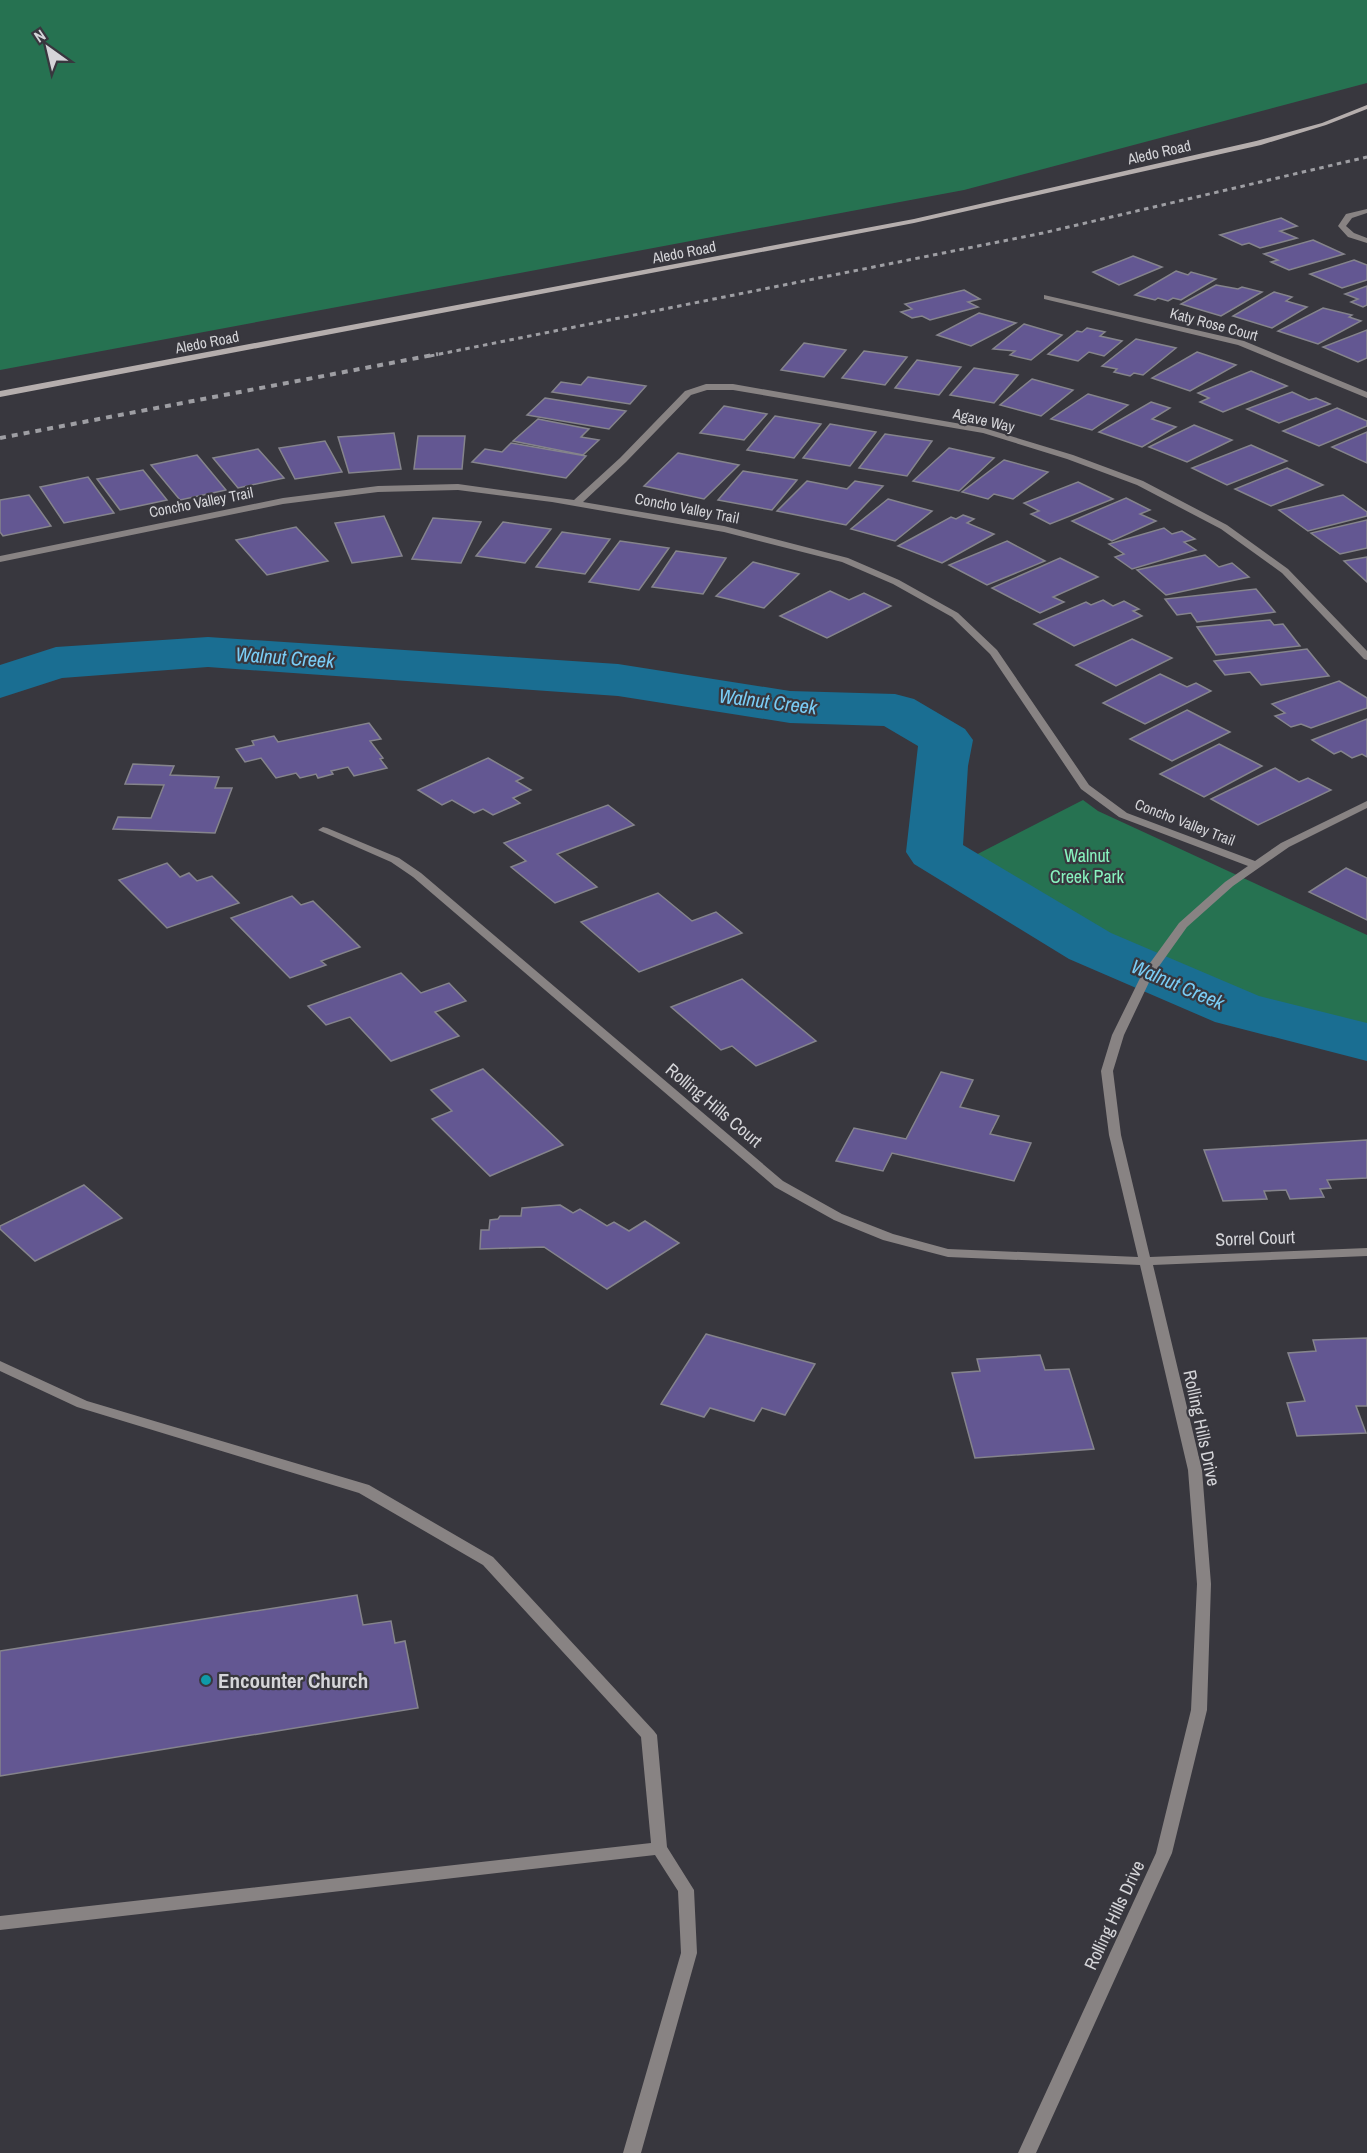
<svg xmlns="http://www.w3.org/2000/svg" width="1367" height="2153" font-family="'Archivo Narrow',sans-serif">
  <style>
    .green { fill: #267251 }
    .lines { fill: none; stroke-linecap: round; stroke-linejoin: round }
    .river { fill: #1a6e92; fill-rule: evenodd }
    .building { fill: #635792; stroke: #85848c; stroke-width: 1.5 }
    .lane { fill: #888383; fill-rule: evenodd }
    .street { fill: #888383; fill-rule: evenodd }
    .secondary { fill: #b5aead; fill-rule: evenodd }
    .rail-far1 { stroke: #9e9ea3; stroke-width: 3; stroke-dasharray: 4.5 4.5; stroke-linecap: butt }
    .rail { stroke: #9e9ea3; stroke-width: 4; stroke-dasharray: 6 6; stroke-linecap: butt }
    .culture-dot { fill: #0f9aa8; stroke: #38373e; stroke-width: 2 }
    .labels { text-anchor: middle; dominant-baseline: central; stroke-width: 4.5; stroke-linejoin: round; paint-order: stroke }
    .far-street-label { font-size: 15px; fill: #d5d5d9; stroke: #38373e }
    .park-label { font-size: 18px; fill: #88f3bf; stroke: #38373e }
    .street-label { font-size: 18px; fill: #d5d5d9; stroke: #38373e }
    .water-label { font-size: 20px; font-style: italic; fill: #7acdf6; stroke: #38373e }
    .near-poi-label { font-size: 21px; font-weight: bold; fill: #d5d5d9; stroke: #38373e; text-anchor: start }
  </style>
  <rect width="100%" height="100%" fill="#38373e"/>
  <g class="green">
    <path d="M0 0H1367V83L964 190 0 370Z"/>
    <path d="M1083 800 1098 811 1367 935V1027L1334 1022 1250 998 1032 900 966 860Z"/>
  </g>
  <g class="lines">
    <path class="river" d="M208 637 618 664 790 691 895 694 914 699 965 729 973 740 968 766 963 845 1111 933 1259 996 1367 1023V1061L1215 1022 1069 959 914 864 906 852 918 746 884 726 790 723 618 696 208 667 62 678 0 698V665L56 647Z"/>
  </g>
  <g class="building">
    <path d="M1281 218 1297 226 1280 231 1297 238 1260 248 1249 243 1242 245 1220 235Z"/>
    <path d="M1313 240 1344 254 1289 270 1271 262 1278 260 1264 254Z"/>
    <path d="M1133 256 1162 267 1119 285 1093 272Z"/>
    <path d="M1354 260 1367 265V280L1342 288 1310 274Z"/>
    <path d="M1176 271 1188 275 1191 272 1216 279 1181 300 1173 298 1168 301 1158 298 1155 300 1135 295Z"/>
    <path d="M1216 285 1238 289 1242 287 1262 292 1221 316 1181 304Z"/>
    <path d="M1367 286V305L1363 307 1351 302 1358 299 1345 294Z"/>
    <path d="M964 290 980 299 968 302 978 307 930 320 922 316 912 318 901 312 912 309 905 304Z"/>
    <path d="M1274 292 1292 297 1286 301 1307 307 1272 328 1233 316Z"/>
    <path d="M1323 308 1352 315 1349 317 1361 321 1318 344 1278 331Z"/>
    <path d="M979 313 1016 323 971 346 937 335Z"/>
    <path d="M1024 324 1062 335 1031 360 1010 355 1015 351 993 349Z"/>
    <path d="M1087 328 1105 332 1100 336 1122 341 1104 356 1089 352 1078 361 1048 354 1077 331 1082 332Z"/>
    <path d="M1367 330V358L1358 362 1323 347Z"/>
    <path d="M1136 339 1176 348 1143 375 1134 373 1130 376 1114 372 1117 369 1102 366Z"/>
    <path d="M804 343 846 350 824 377 781 370Z"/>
    <path d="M864 351 907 357 885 385 842 378Z"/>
    <path d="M1197 352 1236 365 1190 391 1152 378Z"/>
    <path d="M917 360 961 367 939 395 895 388Z"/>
    <path d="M974 368 1018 375 994 403 950 395Z"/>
    <path d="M1251 371 1287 386 1223 412 1200 402 1209 398 1198 393Z"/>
    <path d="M588 377 646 386 630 404 552 392 561 382 581 385Z"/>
    <path d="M1032 379 1073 390 1041 416 1000 405Z"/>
    <path d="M1292 392 1309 400 1316 398 1330 404 1279 423 1247 409Z"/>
    <path d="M1088 394 1128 405 1092 430 1051 419Z"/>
    <path d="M545 398 626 411 609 429 527 415Z"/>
    <path d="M1151 402 1170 408 1152 419 1176 427 1142 447 1099 432Z"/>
    <path d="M724 406 767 414 744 440 700 433Z"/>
    <path d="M1337 408 1367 421V426L1319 446 1283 431Z"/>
    <path d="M775 416 821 424 794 458 747 450Z"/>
    <path d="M538 419 589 429 581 437 599 440 583 455 513 441Z"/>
    <path d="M830 424 876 432 850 466 803 458Z"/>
    <path d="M1194 425 1232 440 1187 462 1149 447Z"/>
    <path d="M1367 432V463L1332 447Z"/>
    <path d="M394 433 401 469 349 473 338 437Z"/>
    <path d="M885 434 932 441 907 476 859 468Z"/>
    <path d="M418 436H465L462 469H414Z"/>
    <path d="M325 441 342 472 295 479 279 448Z"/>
    <path d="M511 443 586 456 566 478 472 462 485 449 502 452Z"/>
    <path d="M1251 445 1287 461 1227 485 1192 468Z"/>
    <path d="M949 448 994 458 959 491 913 481Z"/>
    <path d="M258 449 284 478 238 488 213 458Z"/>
    <path d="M678 453 739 465 704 499 644 486Z"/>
    <path d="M197 455 226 490 180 500 151 465Z"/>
    <path d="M1004 460 1048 472 1013 499 994 494 988 499 962 492Z"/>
    <path d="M1287 468 1323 485 1271 506 1235 489Z"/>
    <path d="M143 470 167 500 120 510 97 479Z"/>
    <path d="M743 471 797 480 772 510 718 500Z"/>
    <path d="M88 477 114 513 64 523 40 487Z"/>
    <path d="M807 481 847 489 855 481 883 486 846 525 777 511Z"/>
    <path d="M1078 482 1113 499 1050 524 1031 514 1039 511 1024 503Z"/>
    <path d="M29 495 51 526 3 536 0 532V500Z"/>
    <path d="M1343 495 1367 512V516L1308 531 1279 510Z"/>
    <path d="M1126 498 1150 510 1140 514 1156 521 1112 541 1072 521Z"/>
    <path d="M888 499 932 511 895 541 851 529Z"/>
    <path d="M963 515 974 519 967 523 994 534 942 563 898 546 951 517 956 519Z"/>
    <path d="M384 516 402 556 352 563 335 523Z"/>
    <path d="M433 518 481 522 461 563 412 559Z"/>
    <path d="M1367 520V548L1340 554 1311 533Z"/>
    <path d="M503 522 551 529 525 563 476 556Z"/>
    <path d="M296 527 328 561 267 575 236 540Z"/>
    <path d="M1164 528 1172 534 1182 531 1195 539 1184 542 1196 550 1132 569 1115 557 1124 554 1109 544Z"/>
    <path d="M562 532 610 539 585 574 536 567Z"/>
    <path d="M620 541 669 548 639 590 589 582Z"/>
    <path d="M1007 541 1045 561 987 585 949 565Z"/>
    <path d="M676 551 726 558 703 594 652 587Z"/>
    <path d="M1205 555 1219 567 1232 563 1249 577 1166 595 1137 570Z"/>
    <path d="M1367 557V582L1344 561Z"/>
    <path d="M1060 558 1098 577 1053 597 1064 602 1040 613 992 588Z"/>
    <path d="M753 562 799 574 764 608 716 596Z"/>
    <path d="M1256 589 1275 612 1197 622 1191 613 1177 615 1165 599Z"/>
    <path d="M830 591 849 600 864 593 891 606 827 638 780 616Z"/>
    <path d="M1103 600 1113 606 1124 601 1139 609 1133 611 1142 616 1074 646 1034 624 1086 602 1091 605Z"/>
    <path d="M1270 620 1274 625 1283 624 1300 646 1216 655 1197 627Z"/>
    <path d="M1132 639 1172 658 1116 686 1076 665Z"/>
    <path d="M1307 649 1329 676 1261 685 1250 672 1225 675 1214 661Z"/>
    <path d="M1160 674 1187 687 1196 683 1211 691 1145 724 1103 703Z"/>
    <path d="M1339 681 1367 698V708L1311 728 1301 724 1291 727 1275 716 1285 713 1272 704Z"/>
    <path d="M1187 710 1230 732 1172 761 1130 739Z"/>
    <path d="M1367 719V757L1362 754 1352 758 1341 751 1334 754 1312 740Z"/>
    <path d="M369 723 381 739 370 741 383 758 380 759 387 768 354 776 348 767 331 771 333 774 318 778 316 774 300 778 296 773 276 778 261 758 245 762 236 749 254 745 252 741 274 736 278 742Z"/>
    <path d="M1219 744 1262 766 1204 797 1160 774Z"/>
    <path d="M488 758 523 778 516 781 531 790 513 798 520 803 493 815 483 809 474 813 452 800 442 805 418 790Z"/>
    <path d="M133 764 174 766 170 775 219 777 215 788H232L215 833 113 829 118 817 151 818 164 785 125 784Z"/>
    <path d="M1275 768 1299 782 1308 778 1331 790 1258 825 1211 799Z"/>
    <path d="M608 805 634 825 557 854 597 887 555 903 511 867 526 861 504 843Z"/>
    <path d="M167 863 180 877 189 873 197 881 212 876 239 903 167 928 119 880Z"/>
    <path d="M1346 868 1367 878V920L1309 892Z"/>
    <path d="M658 893 692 921 716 912 742 933 639 972 581 922Z"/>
    <path d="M292 896 301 905 313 901 360 947 321 961 326 965 290 978 231 918Z"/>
    <path d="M401 973 421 993 449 983 466 1001 435 1012 459 1036 391 1061 350 1017 326 1025 308 1006Z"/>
    <path d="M742 979 816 1041 756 1066 732 1046 721 1050 671 1007Z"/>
    <path d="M483 1069 563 1145 490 1176 432 1119 452 1111 431 1090Z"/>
    <path d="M941 1072 973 1080 960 1107 999 1116 990 1134 1031 1143 1014 1181 892 1153 883 1171 836 1161 854 1128 906 1139Z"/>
    <path d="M1367 1140V1178L1327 1180 1331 1188 1320 1189 1324 1197 1290 1199 1286 1190 1264 1191 1267 1199 1223 1201 1204 1150Z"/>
    <path d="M84 1185 122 1218 35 1261 0 1229V1226Z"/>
    <path d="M560 1205 573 1213 580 1209 607 1226 614 1222 629 1231 645 1221 679 1243 607 1289 544 1247 480 1249 481 1230H489L490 1220 498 1219 500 1216H521L522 1208Z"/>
    <path d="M706 1334 815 1364 785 1415 762 1408 754 1421 710 1408 704 1417 661 1404Z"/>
    <path d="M1367 1338V1406H1356L1366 1433 1297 1436 1287 1403 1305 1401 1288 1353 1316 1351 1313 1340Z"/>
    <path d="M1040 1355 1045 1370 1069 1369 1094 1449 975 1458 952 1373 980 1371 977 1359Z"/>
    <path d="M357 1595 363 1625 391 1621 395 1643 405 1641 418 1708 0 1776V1651Z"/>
  </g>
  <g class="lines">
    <path class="lane" d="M0 1361 87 1401 369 1485 493 1557 654 1731 657 1735 667 1847 694 1890 697 1953 641 2153H623L681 1953 678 1891 655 1855 0 1930V1916L651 1843 641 1737 483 1565 359 1493 77 1407 0 1371Z"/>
    <g class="street">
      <path d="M1367 209V213L1352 218 1346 226 1354 233 1367 238V243L1348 237 1338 226 1346 214Z"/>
      <path d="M1044 295 1244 341 1367 392V398L1238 345 1044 299Z"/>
      <path d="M706 384H733L984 428 1073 455 1143 481 1227 525 1288 569 1367 651V660L1364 659 1282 573 1221 529 1137 485 1067 459 983 433 733 390H707L691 395 626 462 583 502 724 526 848 558 899 580 958 613 997 650 1089 785 1127 813 1255 861 1281 843 1367 801V808L1289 847 1233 886 1187 927 1152 976 1124 1035 1113 1071 1121 1135 1150 1257 1367 1248V1256L1153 1265 1202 1470 1211 1584 1207 1710 1172 1853 1036 2153H1018L1156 1853 1191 1710 1197 1584 1188 1470 1140 1265 948 1257 883 1240 834 1220 775 1187 413 877 391 862 318 830 323 827 327 828 399 858 421 873 783 1181 842 1214 893 1234 948 1249 1138 1257 1109 1135 1101 1071 1112 1035 1142 974 1179 923 1225 882 1248 866 1119 817 1081 789 990 654 952 617 893 584 842 562 724 532 552 502 458 490 378 492 283 504 0 562V556L283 498 378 486 458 484 574 500 620 458 685 391Z"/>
    </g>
    <path class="secondary" d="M1367 105V109L1326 125 1261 145 914 223 0 397V391L914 219 1256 141 1322 123Z"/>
    <path class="rail-far1" d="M430 356 1043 233 1367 157"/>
    <path class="rail" d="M0 438 438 354"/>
  </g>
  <circle class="culture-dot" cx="206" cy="1680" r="6"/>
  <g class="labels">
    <g class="far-street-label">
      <text transform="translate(1159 152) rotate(-13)">Aledo Road</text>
      <text transform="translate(684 252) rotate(-11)">Aledo Road</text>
      <text transform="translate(1214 324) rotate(15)">Katy Rose Court</text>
      <text transform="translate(207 342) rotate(-11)">Aledo Road</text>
      <text transform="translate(984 420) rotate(13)">Agave Way</text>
      <text transform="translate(201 502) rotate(-11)">Concho Valley Trail</text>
      <text transform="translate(687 508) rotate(11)">Concho Valley Trail</text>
      <text transform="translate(1185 822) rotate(21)">Concho Valley Trail</text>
    </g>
    <g class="park-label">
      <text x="1087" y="855">Walnut<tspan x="1087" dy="21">Creek Park</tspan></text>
    </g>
    <g class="street-label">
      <text transform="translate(714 1105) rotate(40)">Rolling Hills Court</text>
      <text transform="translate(1255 1238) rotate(-2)">Sorrel Court</text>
      <text transform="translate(1202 1428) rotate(78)">Rolling Hills Drive</text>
      <text transform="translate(1114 1915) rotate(-65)">Rolling Hills Drive</text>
    </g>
    <g class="water-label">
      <text transform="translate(285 657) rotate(4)">Walnut Creek</text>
      <text transform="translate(768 701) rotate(7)">Walnut Creek</text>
      <text transform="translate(1178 984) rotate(23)">Walnut Creek</text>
    </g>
    <g class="near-poi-label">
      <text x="218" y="1680">Encounter Church</text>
    </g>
  </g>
  <g transform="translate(48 48) rotate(326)" stroke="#38373e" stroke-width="4.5" paint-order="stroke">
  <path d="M0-4.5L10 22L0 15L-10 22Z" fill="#d5d5d9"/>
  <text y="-9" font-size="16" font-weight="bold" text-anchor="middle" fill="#d5d5d9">N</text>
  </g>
</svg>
